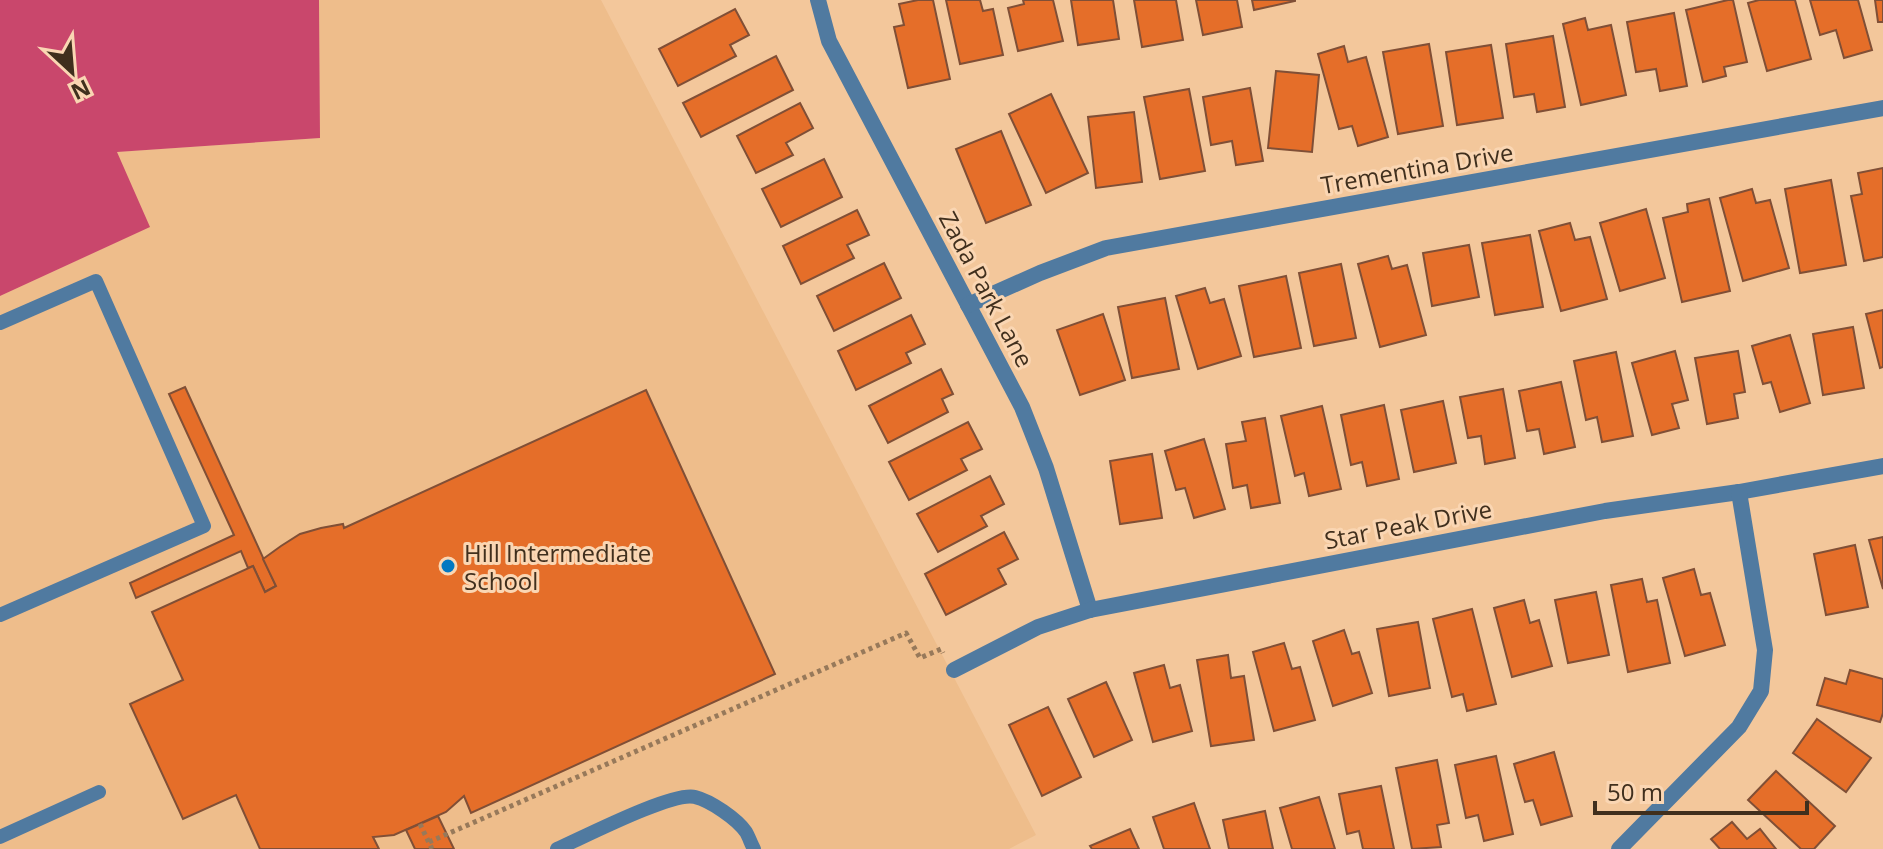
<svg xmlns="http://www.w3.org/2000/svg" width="1883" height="849" font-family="'Open Sans',sans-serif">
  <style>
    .built { fill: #eebd8b }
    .water { fill: #c9476c }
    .building { fill: #e56e29; stroke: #804f36; stroke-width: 2 }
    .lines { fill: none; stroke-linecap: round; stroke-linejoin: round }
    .path { stroke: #97795a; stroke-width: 5; stroke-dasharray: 4 4; stroke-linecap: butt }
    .service { stroke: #507aa0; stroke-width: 14 }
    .minor { stroke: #507aa0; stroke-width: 16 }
    .poi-dot { fill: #0378c1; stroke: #fad6b3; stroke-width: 3 }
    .labels { text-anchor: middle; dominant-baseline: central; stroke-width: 6; stroke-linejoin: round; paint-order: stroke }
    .street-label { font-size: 24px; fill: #402f1d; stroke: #fad6b3 }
    .poi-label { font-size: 24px; fill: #402f1d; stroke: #fad6b3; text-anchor: start }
  </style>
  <rect width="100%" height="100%" fill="#f3c79b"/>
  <path class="built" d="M319 0H601L1036 835 1009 849H0V296L149 227 116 152 320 138Z"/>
  <path class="water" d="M0 0H319L320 138 117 152 150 227 0 296Z"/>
  <g class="building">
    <path d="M918 0H933L950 79 908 88 894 27 904 25 899 4Z"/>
    <path d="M946 0H980L983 11 993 9 1003 55 960 64Z"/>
    <path d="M1023 0H1053L1063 41 1018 51 1008 8 1024 4Z"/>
    <path d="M1071 0H1113L1119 39 1078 45Z"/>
    <path d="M1134 0H1176L1183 40 1142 47Z"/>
    <path d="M1196 0H1237L1242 27 1203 35Z"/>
    <path d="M1252 0H1295V1L1254 10Z"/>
    <path d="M1728 0H1733L1747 62 1724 67 1726 76 1703 82 1686 10Z"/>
    <path d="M1759 0H1795L1811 59 1767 71 1748 3Z"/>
    <path d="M1810 0H1858L1872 50 1844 58 1836 30 1820 35Z"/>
    <path d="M1875 0H1883V22H1878Z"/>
    <path d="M735 9 749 35 730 45 736 56 678 86 659 49Z"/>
    <path d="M1674 13 1687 86 1660 91 1656 69 1636 72 1627 22Z"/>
    <path d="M1585 18 1588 30 1611 25 1626 95 1581 105 1563 24Z"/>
    <path d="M1553 36 1565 107 1537 112 1534 94 1514 97 1506 44Z"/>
    <path d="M1429 44 1443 126 1398 134 1383 52Z"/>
    <path d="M1491 45 1503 118 1457 125 1446 52Z"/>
    <path d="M1344 46 1348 62 1366 57 1388 137 1358 146 1352 126 1339 129 1318 54Z"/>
    <path d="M776 56 793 90 701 137 683 103Z"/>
    <path d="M1276 71 1319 75 1312 152 1268 148Z"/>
    <path d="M1250 88 1263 161 1236 165 1232 141 1211 145 1203 97Z"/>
    <path d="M1189 89 1205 171 1160 179 1144 97Z"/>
    <path d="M1051 94 1088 173 1046 193 1009 114Z"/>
    <path d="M800 103 813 128 786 143 793 155 756 173 737 136Z"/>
    <path d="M1134 112 1142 182 1096 188 1088 117Z"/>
    <path d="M1001 131 1031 205 986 223 956 149Z"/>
    <path d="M824 159 842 197 781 227 762 189Z"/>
    <path d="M1883 168V257L1864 261 1851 196 1862 194 1858 173Z"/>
    <path d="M1831 180 1846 265 1800 273 1785 189Z"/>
    <path d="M1752 189 1756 203 1770 200 1789 268 1743 281 1720 198Z"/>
    <path d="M1709 199 1730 291 1682 302 1663 218 1688 212 1687 204Z"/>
    <path d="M1646 209 1665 278 1620 291 1600 223Z"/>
    <path d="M857 210 869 235 847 245 854 258 801 284 783 246Z"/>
    <path d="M1570 223 1575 240 1590 237 1607 299 1561 311 1539 231Z"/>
    <path d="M1530 235 1543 307 1495 315 1482 243Z"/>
    <path d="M1469 245 1479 297 1432 306 1423 253Z"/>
    <path d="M1388 256 1392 269 1407 265 1426 335 1380 347 1358 264Z"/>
    <path d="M884 263 901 298 834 331 817 296Z"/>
    <path d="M1341 264 1356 338 1314 346 1299 273Z"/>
    <path d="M1286 276 1301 348 1254 357 1239 286Z"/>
    <path d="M1205 288 1210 303 1224 299 1241 356 1198 369 1176 296Z"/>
    <path d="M1165 298 1179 369 1132 378 1118 307Z"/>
    <path d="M1883 310V367L1880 368 1866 314Z"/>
    <path d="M1103 314 1125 380 1080 395 1057 330Z"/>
    <path d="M911 315 925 344 906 353 911 363 856 390 838 351Z"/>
    <path d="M1853 327 1864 388 1823 395 1813 334Z"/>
    <path d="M1790 335 1810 403 1780 412 1771 382 1763 384 1752 346Z"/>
    <path d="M1675 351 1688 400 1672 404 1679 428 1652 435 1632 363Z"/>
    <path d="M1738 351 1745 392 1734 394 1738 418 1707 424 1695 358Z"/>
    <path d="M1616 352 1633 436 1602 442 1597 417 1586 420 1574 361Z"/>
    <path d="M941 369 953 394 942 399 948 412 888 443 869 406Z"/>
    <path d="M1561 382 1575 447 1544 454 1539 429 1527 431 1519 391Z"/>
    <path d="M185 387 276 586 265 592 253 566 248 568 241 551 136 598 130 583 234 535 169 394Z"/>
    <path d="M1503 389 1515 458 1485 464 1481 436 1468 438 1460 397Z"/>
    <path d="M646 390 775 674 471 813 464 796 446 812 394 835 373 837 379 849H260L236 795 183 819 130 704 183 680 152 612 253 566 265 592 276 586 263 559 281 546 300 534 321 528 343 524 344 528Z"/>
    <path d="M1443 401 1456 463 1414 472 1401 410Z"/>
    <path d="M1384 405 1399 479 1367 486 1362 462 1351 465 1341 415Z"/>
    <path d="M1322 406 1341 489 1309 496 1304 473 1295 476 1281 416Z"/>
    <path d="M1265 418 1280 503 1251 508 1247 485 1233 488 1226 444 1246 441 1242 422Z"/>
    <path d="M968 422 982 449 961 459 967 470 909 500 889 462Z"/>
    <path d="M1204 439 1225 509 1194 518 1185 488 1176 490 1165 451Z"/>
    <path d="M1152 454 1162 518 1120 524 1110 461Z"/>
    <path d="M990 476 1004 504 981 516 987 526 938 552 917 514Z"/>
    <path d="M1004 532 1018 559 998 569 1006 584 946 615 925 574Z"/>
    <path d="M1883 537V589L1869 540Z"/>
    <path d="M1855 545 1868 607 1826 615 1814 554Z"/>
    <path d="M1694 569 1701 595 1710 593 1725 645 1685 656 1663 578Z"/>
    <path d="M1642 579 1647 602 1657 600 1670 663 1628 672 1611 585Z"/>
    <path d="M1596 592 1609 655 1568 663 1555 600Z"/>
    <path d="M1524 600 1530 623 1539 620 1552 666 1512 677 1494 608Z"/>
    <path d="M1472 609 1496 704 1467 711 1463 694 1452 697 1433 619Z"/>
    <path d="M1418 622 1430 688 1389 696 1377 629Z"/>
    <path d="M1344 630 1352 654 1359 652 1372 693 1333 706 1313 641Z"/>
    <path d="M1284 643 1292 669 1300 667 1315 720 1274 731 1253 652Z"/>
    <path d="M1228 655 1231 678 1244 676 1254 740 1211 746 1197 660Z"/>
    <path d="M1164 665 1170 688 1180 685 1192 731 1153 742 1134 673Z"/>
    <path d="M1850 670 1883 679V713L1880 722 1817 705 1825 678 1846 684Z"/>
    <path d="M1106 682 1132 740 1094 757 1068 699Z"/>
    <path d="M1048 707 1081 777 1042 796 1009 725Z"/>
    <path d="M1817 719 1871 758 1846 792 1793 753Z"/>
    <path d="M1554 752 1572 816 1541 825 1533 800 1525 802 1514 764Z"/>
    <path d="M1496 756 1513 834 1484 841 1478 815 1466 818 1455 765Z"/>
    <path d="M1437 760 1449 823 1437 825 1441 847 1412 849 1396 768Z"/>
    <path d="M1776 771 1835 826 1814 849H1801L1748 800Z"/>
    <path d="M1381 786 1394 849H1363L1359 831 1347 834 1339 794Z"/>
    <path d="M1319 797 1335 849H1292L1280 808Z"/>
    <path d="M1194 803 1210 849H1164L1153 817Z"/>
    <path d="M1265 811 1273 849H1229L1223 820Z"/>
    <path d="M438 816 454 849H415L406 830Z"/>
    <path d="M1732 822 1747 839 1760 829 1776 849H1720L1711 839Z"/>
    <path d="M1130 829 1139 849H1092L1090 846Z"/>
  </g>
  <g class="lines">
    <g class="path">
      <path d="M420 824 432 849"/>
      <path d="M429 842 906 633 920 658 941 649 943 653"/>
    </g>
    <g class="service">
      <path d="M0 323 96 281 204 526 0 615"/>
      <path d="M0 837 99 792"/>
      <path d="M557 849C582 838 673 791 695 797 711 801 737 819 746 832 749 837 751 844 754 849"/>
    </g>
    <g class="minor">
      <path d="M818 0 829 41 1022 407 1046 468 1090 610"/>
      <path d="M968 305 1040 273 1106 248 1883 108"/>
      <path d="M954 670 1038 627 1090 610 1605 511 1739 492 1883 466"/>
      <path d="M1619 849 1739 727 1761 691 1765 650 1739 492"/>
    </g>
  </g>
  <circle class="poi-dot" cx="448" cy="566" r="8"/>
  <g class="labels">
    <g class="street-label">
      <text transform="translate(1417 168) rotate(-10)">Trementina Drive</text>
      <text transform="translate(987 289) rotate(62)">Zada Park Lane</text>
      <text transform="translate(1408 524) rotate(-11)">Star Peak Drive</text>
    </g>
    <g class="poi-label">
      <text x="464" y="552">Hill Intermediate<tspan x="464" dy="28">School</tspan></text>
    </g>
  </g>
  <g transform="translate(72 72) rotate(154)" stroke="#fad6b3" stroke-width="6" paint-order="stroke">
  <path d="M0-6L14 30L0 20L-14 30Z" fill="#402f1d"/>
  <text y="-12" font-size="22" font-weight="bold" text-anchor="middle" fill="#402f1d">N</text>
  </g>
  <path d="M1595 801v12h212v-12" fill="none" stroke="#402f1d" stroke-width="4"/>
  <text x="1607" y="801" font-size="24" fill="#402f1d" stroke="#fad6b3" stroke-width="6" paint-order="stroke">50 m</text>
</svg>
